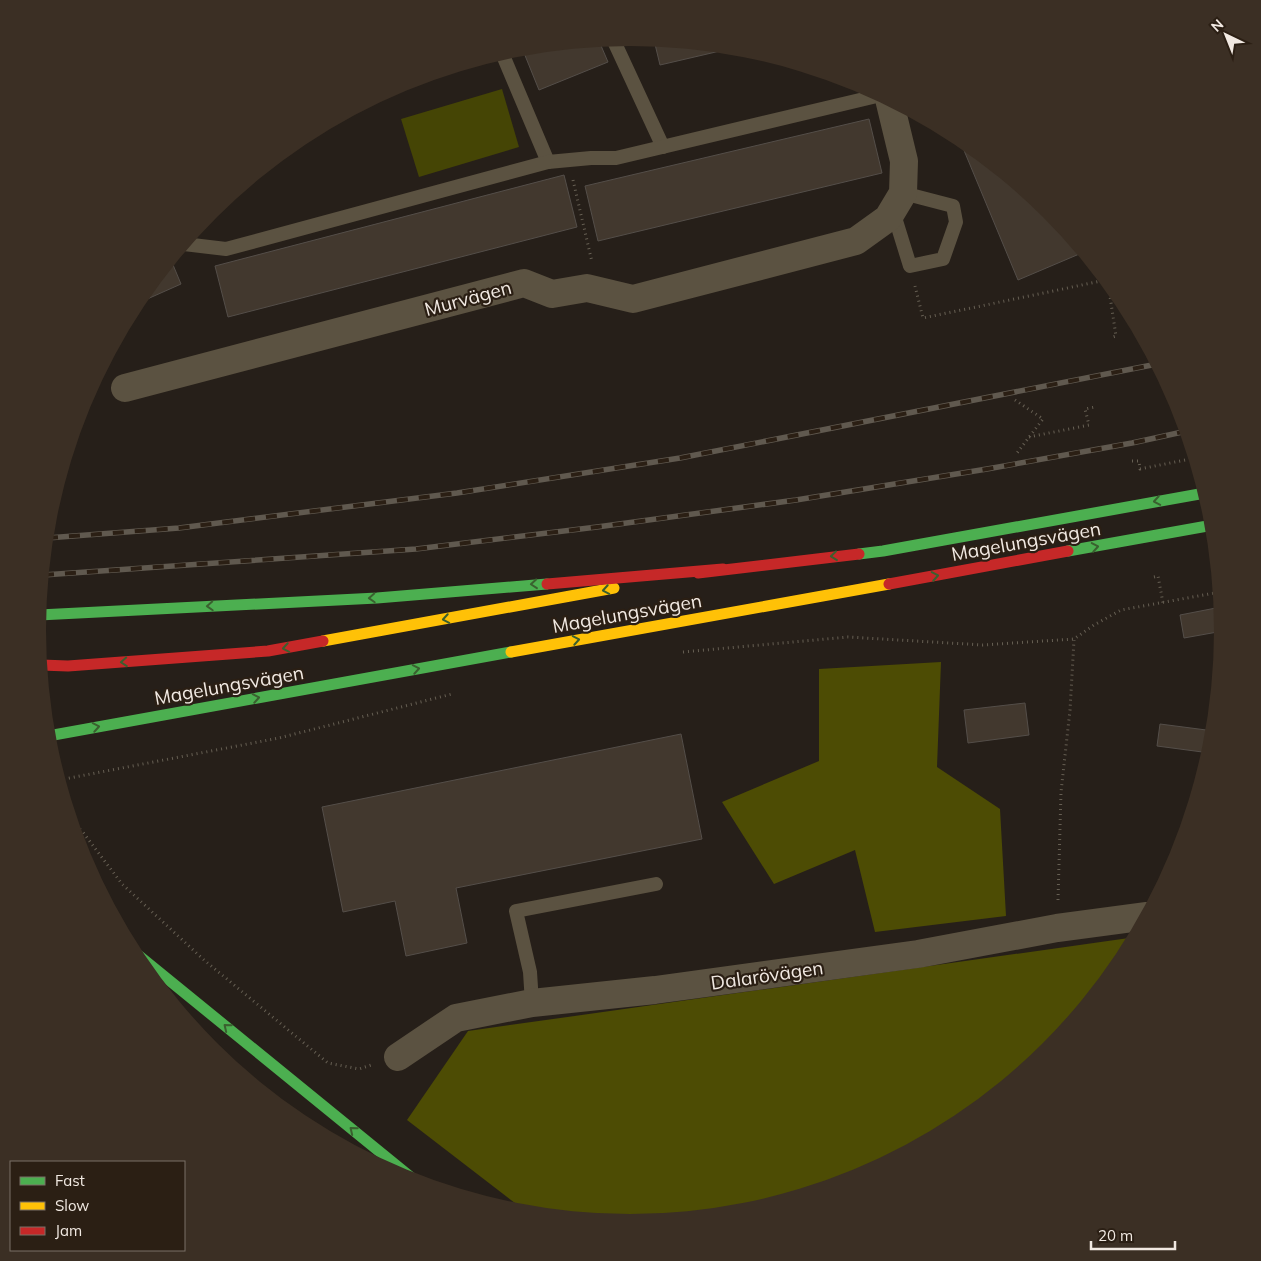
<svg xmlns="http://www.w3.org/2000/svg" width="1261" height="1261" font-family="Mulish,sans-serif">
  <style>
    .green { fill: #454505 }
    .forest { fill: #4d4c04 }
    .building { fill: #42382e; stroke: #544e49 }
    .lines { fill: none; stroke-linecap: round; stroke-linejoin: round }
    .path { stroke: #665f53; stroke-width: 3; stroke-dasharray: 1 4; stroke-linecap: butt }
    .lane { stroke: #5b5241; stroke-width: 14 }
    .street { stroke: #5b5241; stroke-width: 28 }
    .fast { stroke: #4caf50; stroke-width: 11 }
    .slow { stroke: #ffc107; stroke-width: 11 }
    .jam { stroke: #c62828; stroke-width: 11 }
    .rail-casing { stroke: #60594f; stroke-width: 5.5 }
    .rail { stroke: #2b1f14; stroke-width: 4; stroke-dasharray: 11; stroke-linecap: butt }
    .oneway { stroke: #3a602f }
    .labels { text-anchor: middle; dominant-baseline: central; stroke-width: 4.5; stroke-linejoin: round; paint-order: stroke }
    .street-label { font-size: 19px; fill: #f1e9e2; stroke: #2b1f14 }
  </style>
  <rect width="100%" height="100%" fill="#261f19"/>
  <path class="green" d="M502 89 519 147 419 177 401 119Z"/>
  <g class="forest">
    <path d="M941 662 937 767 1000 809 1006 916 875 932 855 850 774 884 722 802 819 761V669Z"/>
    <path d="M1136 937 1123 960 1050 1050 960 1124 857 1178 746 1212 630 1223 528 1213 407 1120 468 1031Z"/>
  </g>
  <g class="building">
    <path d="M654 40 733 48 660 65Z"/>
    <path d="M599 41 608 62 539 90 522 48Z"/>
    <path d="M869 119 882 173 598 241 585 186Z"/>
    <path d="M958 136 1050 211 1084 252 1018 280Z"/>
    <path d="M564 175 577 227 228 317 215 266Z"/>
    <path d="M171 260 181 284 136 304 138 301Z"/>
    <path d="M1221 607 1223 631 1184 638 1180 615Z"/>
    <path d="M1025 703 1029 735 968 743 964 710Z"/>
    <path d="M1160 724 1214 731 1210 753 1157 746Z"/>
    <path d="M681 734 702 839 456 888 467 943 406 956 395 901 343 912 322 807Z"/>
  </g>
  <g class="lines">
    <g class="path">
      <path d="M573 180 592 262"/>
      <path d="M1108 283 1116 336 1110 338"/>
      <path d="M915 286 923 318 1106 280"/>
      <path d="M1015 400 1043 419 1017 453"/>
      <path d="M1029 437 1089 425 1085 409 1095 407"/>
      <path d="M1132 461H1139L1140 469 1195 458"/>
      <path d="M1154 577 1158 576 1163 603"/>
      <path d="M683 652 848 637 983 645 1074 639 1094 625 1121 610 1220 592"/>
      <path d="M59 780 279 738 452 694"/>
      <path d="M72 823 82 831 122 884 204 960 328 1063 359 1069 371 1065"/>
      <path d="M1058 900 1061 792 1070 710 1074 640"/>
    </g>
    <g class="lane">
      <path d="M613 39 663 147"/>
      <path d="M502 53 548 162"/>
      <path d="M893 211 910 266 943 259 956 222 953 206 903 193"/>
      <path d="M184 244 226 249 548 162 591 158H616L881 95"/>
      <path d="M532 1003 530 972 516 911 656 884"/>
    </g>
    <g class="street">
      <path d="M125 388 524 283 552 294 587 288 633 299 856 241 888 218 903 193 904 161 889 99"/>
      <path d="M398 1057 456 1018 532 1003 655 990 918 954 1057 928 1147 916"/>
    </g>
    <g class="fast">
      <path d="M1068 551 1213 525"/>
      <path d="M859 554 883 551 1205 493"/>
      <path d="M39 615 377 598 547 584"/>
      <path d="M48 736 511 652"/>
      <path d="M132 950 418 1183"/>
    </g>
    <g class="slow">
      <path d="M323 641 614 588"/>
      <path d="M511 652 889 584"/>
    </g>
    <g class="jam">
      <path d="M698 573 859 554"/>
      <path d="M547 584 723 569"/>
      <path d="M889 584 1068 551"/>
      <path d="M41 665 68 666 268 651 323 641"/>
    </g>
    <g class="rail-casing">
      <g id="rail">
        <path d="M47 538 179 528 457 493 680 458 1157 364"/>
        <path d="M43 575 416 549 597 527 796 500 987 469 1132 443 1187 431"/>
      </g>
    </g>
    <use href="#rail" class="rail"/>
  </g>
  <defs><path id="oneway-chevron" d="M-2-3.5L2.5 0L-2 3.5" fill="none" stroke-width="1.6" stroke-linecap="round" stroke-linejoin="round" transform="scale(1.25)"/></defs>
  <g class="oneway">
    <use href="#oneway-chevron" transform="translate(1157 501) rotate(170)"/>
    <use href="#oneway-chevron" transform="translate(1095 547) rotate(-10)"/>
    <use href="#oneway-chevron" transform="translate(834 556) rotate(174)"/>
    <use href="#oneway-chevron" transform="translate(935 576) rotate(-10)"/>
    <use href="#oneway-chevron" transform="translate(534 584) rotate(175)"/>
    <use href="#oneway-chevron" transform="translate(606 590) rotate(170)"/>
    <use href="#oneway-chevron" transform="translate(372 598) rotate(177)"/>
    <use href="#oneway-chevron" transform="translate(210 606) rotate(177)"/>
    <use href="#oneway-chevron" transform="translate(446 619) rotate(170)"/>
    <use href="#oneway-chevron" transform="translate(576 640) rotate(-10)"/>
    <use href="#oneway-chevron" transform="translate(286 648) rotate(170)"/>
    <use href="#oneway-chevron" transform="translate(124 662) rotate(176)"/>
    <use href="#oneway-chevron" transform="translate(416 669) rotate(-10)"/>
    <use href="#oneway-chevron" transform="translate(256 698) rotate(-10)"/>
    <use href="#oneway-chevron" transform="translate(96 727) rotate(-10)"/>
    <use href="#oneway-chevron" transform="translate(227 1027) rotate(-141)"/>
    <use href="#oneway-chevron" transform="translate(353 1130) rotate(-141)"/>
  </g>
  <g class="labels">
    <g class="street-label">
      <text transform="translate(468 298) rotate(-15)">Murvägen</text>
      <text transform="translate(1026 541) rotate(-10)">Magelungsvägen</text>
      <text transform="translate(627 613) rotate(-10)">Magelungsvägen</text>
      <text transform="translate(229 685) rotate(-10)">Magelungsvägen</text>
      <text transform="translate(767 975) rotate(-8)">Dalarövägen</text>
    </g>
  </g>
  <path d="M0 0H1261V1261H0ZM46 630a584 584 0 1 1 1168 0a584 584 0 1 1-1168 0Z" fill="#3b2f24" fill-rule="evenodd"/>
  <rect x="10" y="1161" width="175" height="90" fill="#2b1f14" stroke="#7a7066"/>
  <rect x="20" y="1177" width="25" height="8" fill="#4caf50" stroke="#7a7066"/>
  <text x="55" y="1186" font-size="15" fill="#f1e9e2">Fast</text>
  <rect x="20" y="1202" width="25" height="8" fill="#ffc107" stroke="#7a7066"/>
  <text x="55" y="1211" font-size="15" fill="#f1e9e2">Slow</text>
  <rect x="20" y="1227" width="25" height="8" fill="#c62828" stroke="#7a7066"/>
  <text x="55" y="1236" font-size="15" fill="#f1e9e2">Jam</text>
  <g transform="translate(1226 35) rotate(317)" stroke="#2b1f14" stroke-width="4" paint-order="stroke">
  <path d="M0-4L9 19L0 12L-9 19Z" fill="#f1e9e2"/>
  <text y="-8" font-size="14" font-weight="bold" text-anchor="middle" fill="#f1e9e2">N</text>
  </g>
  <path d="M1091 1241v8h84v-8" fill="none" stroke="#f1e9e2" stroke-width="2.5"/>
  <text x="1098" y="1241" font-size="15" fill="#f1e9e2" stroke="#2b1f14" stroke-width="4" paint-order="stroke">20 m</text>
</svg>
